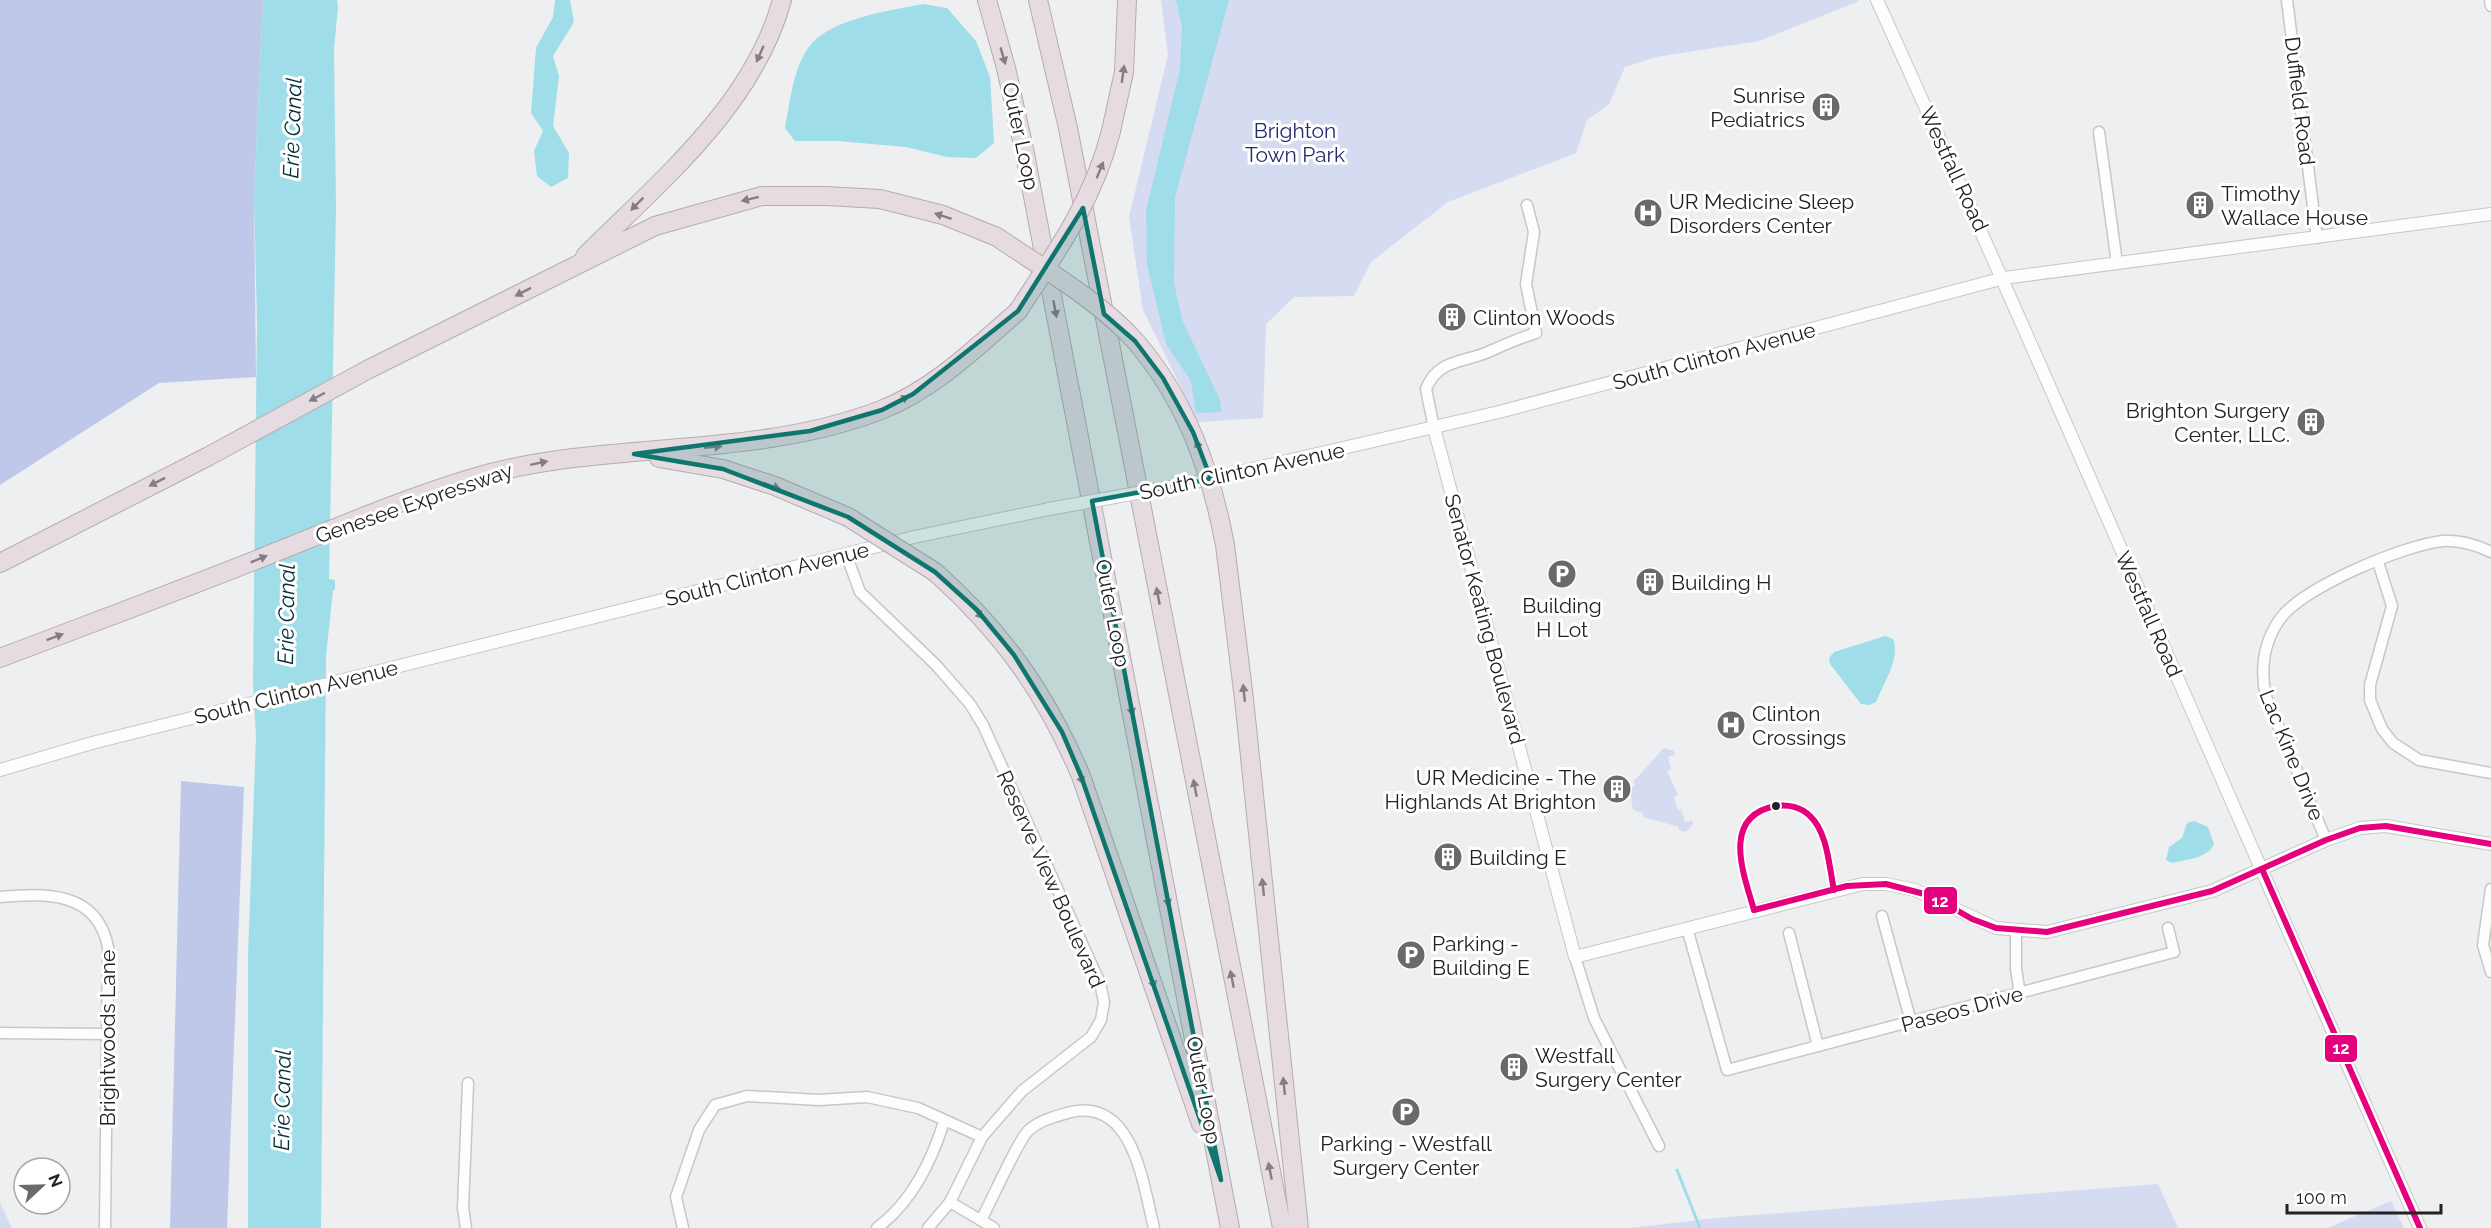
<svg xmlns="http://www.w3.org/2000/svg" width="2491" height="1228" font-family="Raleway,sans-serif">
  <style>
    .green { fill: #d5dbf1 }
    .forest { fill: #bfc8e9 }
    .water { fill: #9fdde8 }
    .lines { fill: none; stroke-linecap: round; stroke-linejoin: round }
    .stream { stroke: #9fdde8; stroke-width: 3 }
    .minor-casing { stroke: #c6c7c8; stroke-width: 13 }
    .tertiary-casing { stroke: #c6c7c8; stroke-width: 14 }
    .motorway-casing { stroke: #b5abb1; stroke-width: 20 }
    .minor { stroke: #fcfdfd; stroke-width: 10 }
    .tertiary { stroke: #fcfdfd; stroke-width: 12 }
    .motorway { stroke: #e6dbe1; stroke-width: 18 }
    .tertiary-bridge-casing { stroke: #c6c7c8; stroke-width: 14; stroke-linecap: butt }
    .motorway-bridge-casing { stroke: #b5abb1; stroke-width: 20; stroke-linecap: butt }
    .tertiary-bridge { stroke: #fcfdfd; stroke-width: 12 }
    .motorway-bridge { stroke: #e6dbe1; stroke-width: 18 }
    .bus-1-casing { stroke: #fff; stroke-width: 10 }
    .bus-1 { stroke: #e5007d; stroke-width: 6 }
    .oneway { fill: #847e82 }
    .marked { fill: #0f766e; fill-opacity: 0.2; stroke: #0f766e; stroke-width: 4.5; stroke-linejoin: round }
    .bus-dot { fill: #222224; stroke: #fff; stroke-width: 2 }
    .labels { text-anchor: middle; dominant-baseline: central; stroke-width: 6; stroke-linejoin: round; paint-order: stroke }
    .poi-label { font-size: 21px; fill: #222224; stroke: #fff; text-anchor: start }
    .street-label { font-size: 21px; fill: #222224; stroke: #fff }
    .park-label { font-size: 21px; fill: #242c70; stroke: #fff }
    .water-label { font-size: 22px; font-style: italic; fill: #022f36; stroke: #fff }
    .line-badge { stroke: #fff; stroke-width: 2 }
    .badge-label { font-size: 16px; text-anchor: middle; font-weight: bold; fill: #fff }
  </style>
  <rect width="100%" height="100%" fill="#eeeff1"/>
  <g class="green">
    <path d="M1161 0H1859V1L1759 41 1656 57 1625 67 1609 104 1587 120 1576 153 1448 202 1371 262 1354 296 1294 297 1266 324 1263 418 1198 422 1143 310 1129 217 1168 55Z"/>
    <path d="M1664 748 1674 751 1675 755 1668 757 1671 769 1667 771 1678 795 1674 797 1678 810 1681 809 1685 822 1692 820 1693 824 1686 832 1679 830V827L1643 817V813L1633 810 1631 796 1628 792 1635 785 1633 782Z"/>
    <path d="M2158 1184 2178 1228H1631L1716 1218Z"/>
    <path d="M2391 1201 2404 1228H2327Z"/>
    <path d="M0 1203 12 1228H0Z"/>
  </g>
  <g class="forest">
    <path d="M0 0H263L254 197 256 377 159 383 0 485Z"/>
    <path d="M181 781 244 787 227 1228H170Z"/>
  </g>
  <g class="water">
    <path d="M263 0H337L338 7 334 48 336 208 329 579 335 580V590H333L326 656 321 1228H248V956L256 737 253 681 257 323 254 197Z"/>
    <path d="M555 0H570L574 22 553 56 559 76 553 126 569 153 568 178 551 187 537 176 534 151 543 131 531 113 536 48 553 17Z"/>
    <path d="M1176 0H1229L1175 197 1174 283 1182 320 1220 400 1221 412 1196 413 1191 381 1166 344 1147 264 1146 211 1180 69 1182 27Z"/>
    <path d="M923 4 947 8 976 41 990 77 994 143 976 158 947 157 906 147 837 141H795L785 128C790 102 793 70 808 48 829 18 890 11 923 4Z"/>
    <path d="M1885 636 1893 639C1901 658 1883 684 1876 702L1869 705 1861 704 1830 664 1829 658 1834 652Z"/>
    <path d="M2194 821 2208 827 2214 844C2207 859 2187 859 2172 863L2166 860 2169 847 2182 838 2187 823Z"/>
  </g>
  <g class="lines">
    <path class="stream" d="M1677 1170 1700 1228"/>
    <g class="minor-casing">
      <g id="minor">
        <path d="M2287 0 2317 238"/>
        <path d="M2490 0 2491 6"/>
        <path d="M2099 132 2117 263"/>
        <path d="M1434 428 1426 389C1438 359 1463 363 1488 352 1504 345 1519 338 1536 333L1526 284 1534 232 1527 205"/>
        <path d="M846 554 860 592 936 665 970 704 983 725 1100 983 1104 1002 1101 1020 1091 1037 1022 1091 982 1137 950 1202 928 1228"/>
        <path d="M2378 562 2392 606 2370 685V700L2382 729 2393 743 2419 760 2491 773"/>
        <path d="M2326 840 2266 697C2260 669 2263 643 2280 619 2303 587 2404 545 2443 541 2459 540 2476 545 2491 552"/>
        <path d="M2491 889 2483 945 2491 972"/>
        <path d="M0 897C46 893 97 891 108 947L105 1228"/>
        <path d="M1882 916 1911 1022"/>
        <path d="M1687 928 1727 1070 2174 952 2168 928"/>
        <path d="M2016 932V969L2020 994"/>
        <path d="M1789 933 1818 1046"/>
        <path d="M1575 957 1594 1018 1659 1146"/>
        <path d="M0 1033 107 1034"/>
        <path d="M950 1202 994 1228"/>
        <path d="M981 1220C990 1204 1019 1138 1029 1130 1040 1120 1057 1116 1071 1112 1134 1098 1143 1185 1154 1228"/>
        <path d="M466 1228 463 1208 468 1083"/>
        <path d="M683 1228 676 1197 699 1130 715 1105 747 1096 819 1100 867 1097 918 1108 982 1137"/>
        <path d="M877 1228C912 1202 931 1162 944 1122"/>
      </g>
    </g>
    <g class="tertiary-casing">
      <g id="tertiary">
        <path d="M1877 0C2062 407 2237 819 2420 1228"/>
        <path d="M1434 428 1575 957 1863 884H1886L1915 890 1996 928 2047 932 2212 891 2326 840 2360 828 2386 826 2491 844"/>
        <path d="M1187 484 1499 412 2004 278 2491 214"/>
        <path d="M0 770 92 743 914 537 1049 509"/>
      </g>
    </g>
    <g class="motorway-casing">
      <g id="motorway">
        <path d="M987 0 1006 68 1024 149 1230 1228"/>
        <path d="M1038 0 1068 128 1282 1228"/>
        <path d="M1111 131 1124 72 1127 0"/>
        <path d="M585 256C659 182 753 106 782 0"/>
        <path d="M659 458 723 469 775 486 848 517"/>
        <path d="M1225 545 1244 699 1299 1228"/>
        <path d="M0 563 209 456 369 369 655 226 762 196H826L880 199 943 215 997 237"/>
        <path d="M935 572C1003 633 1045 692 1081 776L1201 1124"/>
        <path d="M0 658C89 624 178 591 266 556 339 527 412 495 487 474 617 440 754 459 881 410 933 390 977 347 1018 311"/>
      </g>
    </g>
    <use href="#minor" class="minor"/>
    <use href="#tertiary" class="tertiary"/>
    <use href="#motorway" class="motorway"/>
    <g class="tertiary-bridge-casing">
      <path id="tertiary-bridge" d="M1049 509 1187 484"/>
    </g>
    <g class="motorway-bridge-casing">
      <g id="motorway-bridge">
        <path d="M997 237C1041 267 1101 302 1136 342 1186 400 1211 471 1225 545"/>
        <path d="M1018 311C1056 253 1094 199 1111 131"/>
        <path d="M848 517 935 572"/>
      </g>
    </g>
    <use href="#tertiary-bridge" class="tertiary-bridge"/>
    <use href="#motorway-bridge" class="motorway-bridge"/>
    <g class="bus-1-casing">
      <g id="bus-1">
        <path d="M2262 869 2420 1228"/>
        <path d="M1754 910 1847 886 1886 884 1932 896 1972 919 1996 928 2047 932 2212 891 2326 840 2360 828 2386 826 2491 844"/>
        <path d="M1754 910C1744 875 1720 816 1776 806 1788 804 1801 807 1810 816 1828 833 1829 867 1834 890"/>
      </g>
    </g>
    <use href="#bus-1" class="bus-1"/>
  </g>
  <defs><path id="oneway-solid" d="M-6-.8H1V-3.2L6.5 0L1 3.2V.8H-6Z" transform="scale(1.5)"/></defs>
  <g class="oneway">
    <use href="#oneway-solid" transform="translate(760 54) rotate(114)"/>
    <use href="#oneway-solid" transform="translate(1003 56) rotate(74)"/>
    <use href="#oneway-solid" transform="translate(1123 74) rotate(-82)"/>
    <use href="#oneway-solid" transform="translate(1100 170) rotate(-68)"/>
    <use href="#oneway-solid" transform="translate(750 199) rotate(166)"/>
    <use href="#oneway-solid" transform="translate(637 204) rotate(135)"/>
    <use href="#oneway-solid" transform="translate(943 216) rotate(-162)"/>
    <use href="#oneway-solid" transform="translate(523 292) rotate(153)"/>
    <use href="#oneway-solid" transform="translate(1055 309) rotate(79)"/>
    <use href="#oneway-solid" transform="translate(317 397) rotate(152)"/>
    <use href="#oneway-solid" transform="translate(901 400) rotate(-28)"/>
    <use href="#oneway-solid" transform="translate(713 447) rotate(-5)"/>
    <use href="#oneway-solid" transform="translate(1199 448) rotate(-111)"/>
    <use href="#oneway-solid" transform="translate(539 463) rotate(-12)"/>
    <use href="#oneway-solid" transform="translate(157 482) rotate(153)"/>
    <use href="#oneway-solid" transform="translate(772 486) rotate(20)"/>
    <use href="#oneway-solid" transform="translate(259 559) rotate(-22)"/>
    <use href="#oneway-solid" transform="translate(1158 596) rotate(-101)"/>
    <use href="#oneway-solid" transform="translate(977 612) rotate(47)"/>
    <use href="#oneway-solid" transform="translate(55 637) rotate(-21)"/>
    <use href="#oneway-solid" transform="translate(1244 693) rotate(-96)"/>
    <use href="#oneway-solid" transform="translate(1131 707) rotate(79)"/>
    <use href="#oneway-solid" transform="translate(1080 776) rotate(69)"/>
    <use href="#oneway-solid" transform="translate(1195 788) rotate(-101)"/>
    <use href="#oneway-solid" transform="translate(1263 887) rotate(-96)"/>
    <use href="#oneway-solid" transform="translate(1167 898) rotate(79)"/>
    <use href="#oneway-solid" transform="translate(1232 979) rotate(-101)"/>
    <use href="#oneway-solid" transform="translate(1152 980) rotate(71)"/>
    <use href="#oneway-solid" transform="translate(1284 1086) rotate(-96)"/>
    <use href="#oneway-solid" transform="translate(1270 1171) rotate(-101)"/>
  </g>
  <path class="marked" d="M1083 208 1104 314 1135 341 1163 378 1193 432 1211 479 1092 501 1221 1180 1081 776 1062 732 1014 655 977 610 935 572 848 517 723 469 634 454 810 431 882 410 913 394 1018 311Z"/>
  <defs>
    <g id="building-disc" transform="scale(1.5)"><circle r="9.5" fill="#696a6c" stroke="#fff"/><path d="M-4-6H4V6H1V3H-1V6H-4ZM-2.5-4.3h1.7v1.8h-1.7ZM.8-4.3h1.7v1.8H.8ZM-2.5-1h1.7V.8h-1.7ZM.8-1h1.7V.8H.8Z" fill="#fff"/></g>
    <g id="hospital-disc" transform="scale(1.5)"><circle r="9.5" fill="#696a6c" stroke="#fff"/><path d="M-5-5h3v3.5h4V-5h3V5h-3V1.5h-4V5h-3Z" fill="#fff"/></g>
    <g id="parking-disc" transform="scale(1.5)"><circle r="9.5" fill="#696a6c" stroke="#fff"/><path d="M-3.5-5.5H1a3.5 3.5 0 0 1 0 7H-1V5.5H-3.5ZM-1-3.4V-.6H.8a1.4 1.4 0 0 0 0-2.8Z" fill="#fff"/></g>
  </defs>
  <g fill-rule="evenodd">
    <use href="#building-disc" x="1826" y="107"/>
    <use href="#building-disc" x="2200" y="205"/>
    <use href="#hospital-disc" x="1648" y="213"/>
    <use href="#building-disc" x="1452" y="317"/>
    <use href="#building-disc" x="2311" y="422"/>
    <use href="#parking-disc" x="1562" y="574"/>
    <use href="#building-disc" x="1650" y="582"/>
    <use href="#hospital-disc" x="1731" y="725"/>
    <use href="#building-disc" x="1617" y="789"/>
    <use href="#building-disc" x="1448" y="857"/>
    <use href="#parking-disc" x="1411" y="955"/>
    <use href="#building-disc" x="1514" y="1067"/>
    <use href="#parking-disc" x="1406" y="1112"/>
  </g>
  <circle class="bus-dot" cx="1776" cy="806" r="5"/>
  <g class="labels">
    <g class="poi-label">
      <text x="1805" y="95" text-anchor="end">Sunrise<tspan x="1805" dy="24">Pediatrics</tspan></text>
      <text x="2221" y="193">Timothy<tspan x="2221" dy="24">Wallace House</tspan></text>
      <text x="1669" y="201">UR Medicine Sleep<tspan x="1669" dy="24">Disorders Center</tspan></text>
      <text x="1473" y="317">Clinton Woods</text>
      <text x="2290" y="410" text-anchor="end">Brighton Surgery<tspan x="2290" dy="24">Center, LLC.</tspan></text>
      <text x="1671" y="582">Building H</text>
      <text x="1562" y="605" text-anchor="middle">Building<tspan x="1562" dy="24">H Lot</tspan></text>
      <text x="1752" y="713">Clinton<tspan x="1752" dy="24">Crossings</tspan></text>
      <text x="1596" y="777" text-anchor="end">UR Medicine - The<tspan x="1596" dy="24">Highlands At Brighton</tspan></text>
      <text x="1469" y="857">Building E</text>
      <text x="1432" y="943">Parking -<tspan x="1432" dy="24">Building E</tspan></text>
      <text x="1535" y="1055">Westfall<tspan x="1535" dy="24">Surgery Center</tspan></text>
      <text x="1406" y="1143" text-anchor="middle">Parking - Westfall<tspan x="1406" dy="24">Surgery Center</tspan></text>
    </g>
    <g class="street-label">
      <text transform="translate(2300 101) rotate(83)">Duffield Road</text>
      <text transform="translate(1021 136) rotate(78)">Outer Loop</text>
      <text transform="translate(1954 169) rotate(65)">Westfall Road</text>
      <text transform="translate(1714 356) rotate(-15)">South Clinton Avenue</text>
      <text transform="translate(1242 471) rotate(-12)">South Clinton Avenue</text>
      <text transform="translate(414 503) rotate(-19)">Genesee Expressway</text>
      <text transform="translate(767 574) rotate(-14)">South Clinton Avenue</text>
      <text transform="translate(1113 613) rotate(79)">Outer Loop</text>
      <text transform="translate(2149 614) rotate(66)">Westfall Road</text>
      <text transform="translate(1485 619) rotate(75)">Senator Keating Boulevard</text>
      <text transform="translate(296 692) rotate(-14)">South Clinton Avenue</text>
      <text transform="translate(2292 755) rotate(68)">Lac Kine Drive</text>
      <text transform="translate(1051 879) rotate(66)">Reserve View Boulevard</text>
      <text transform="translate(1962 1009) rotate(-15)">Paseos Drive</text>
      <text transform="translate(107 1038) rotate(-90)">Brightwoods Lane</text>
      <text transform="translate(1204 1090) rotate(79)">Outer Loop</text>
    </g>
    <g class="park-label">
      <text x="1295" y="130">Brighton<tspan x="1295" dy="24">Town Park</tspan></text>
    </g>
    <g class="water-label">
      <text transform="translate(292 128) rotate(-88)">Erie Canal</text>
      <text transform="translate(286 614) rotate(-89)">Erie Canal</text>
      <text transform="translate(282 1100) rotate(-89)">Erie Canal</text>
    </g>
  </g>
  <g class="line-badge">
    <rect x="1923" y="886" width="35" height="29" rx="6" fill="#e5007d"/>
    <rect x="2324" y="1034" width="34" height="29" rx="6" fill="#e5007d"/>
  </g>
  <g class="badge-label">
    <text x="1940" y="907">12</text>
    <text x="2341" y="1054">12</text>
  </g>
  <g transform="translate(42 1186) rotate(68)"><circle r="28" fill="#ffffff" stroke="#a7a7a7" stroke-width="1.5"/>
  <path d="M0-4.5L10 22L0 15L-10 22Z" fill="#696a6c"/>
  <text y="-9" font-size="16" font-weight="bold" text-anchor="middle" fill="#222224">N</text>
  </g>
  <path d="M2287 1204v9h154v-9" fill="none" stroke="#222224" stroke-width="3"/>
  <text x="2296" y="1204" font-size="18" fill="#222224" stroke="#ffffff" stroke-width="4.5" paint-order="stroke">100 m</text>
</svg>
